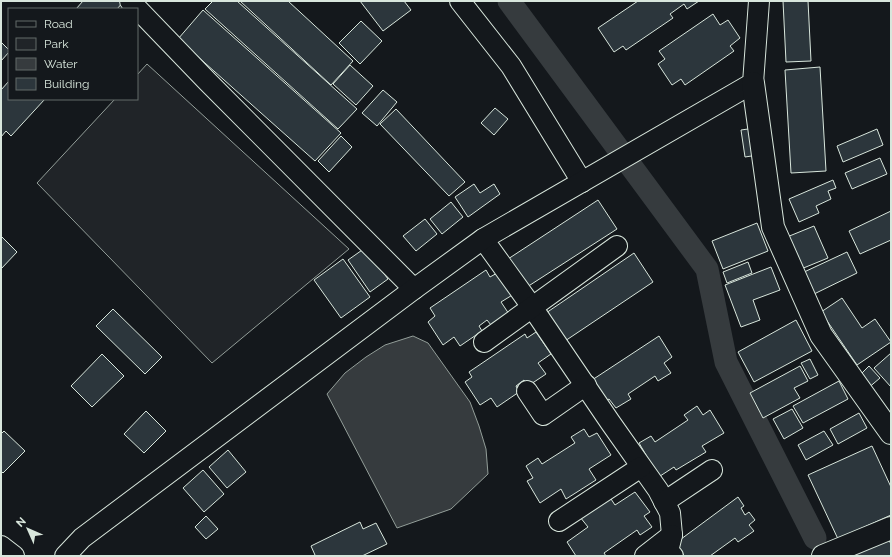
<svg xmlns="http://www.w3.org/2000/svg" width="892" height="557" font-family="Raleway,sans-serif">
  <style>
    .green { fill: #202428; stroke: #939e99 }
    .water { fill: #363b3e; stroke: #939e99 }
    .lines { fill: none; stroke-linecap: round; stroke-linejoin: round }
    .canal { stroke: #363b3e; stroke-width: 23 }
    .building { fill: #2c363c; stroke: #d8e6dc }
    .minor-casing { stroke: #d8e6dc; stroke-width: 22 }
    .tertiary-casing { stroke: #d8e6dc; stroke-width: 24 }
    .minor { stroke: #14181c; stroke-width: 20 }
    .tertiary { stroke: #14181c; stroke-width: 22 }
  </style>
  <rect width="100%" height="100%" fill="#14181c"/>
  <path class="green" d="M147 64 349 249 212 363 37 183 115 99H137V75Z"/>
  <path class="water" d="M413 336 428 343 470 402 479 426 486 449 488 474 451 509 397 528 327 394 345 373 366 357 385 345Z"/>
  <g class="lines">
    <path class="canal" d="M509 1 707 269 726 362 815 538"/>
  </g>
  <g class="building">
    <path d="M83 1H124L117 9H76Z"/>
    <path d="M213 1H237L357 109 338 129 205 9Z"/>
    <path d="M240 1H288L353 61 331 85Z"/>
    <path d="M360 1H404L411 10 383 31Z"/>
    <path d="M638 1H699L687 9 684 4 670 14 673 18 626 50 623 46 614 52 598 28Z"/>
    <path d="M783 1H808L811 61 786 62Z"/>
    <path d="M203 10 341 133 315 161 178 39Z"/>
    <path d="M713 14 720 25 728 20 740 38 730 46 734 51 685 85 681 79 672 85 658 64 665 59 659 51Z"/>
    <path d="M361 21 382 41 360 64 339 43Z"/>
    <path d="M1 42 9 50V52L1 61Z"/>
    <path d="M350 65 373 86 356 105 333 84Z"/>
    <path d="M820 67 826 171 791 173 785 70Z"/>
    <path d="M9 81V99H45L11 136 6 131 1 137V90Z"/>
    <path d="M383 90 397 102 377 126 362 113Z"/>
    <path d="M495 108 508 119 494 135 481 123Z"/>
    <path d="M396 109 465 182 449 196 380 124Z"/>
    <path d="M755 128 758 155 745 157 741 130Z"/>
    <path d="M877 129 883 145 843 162 837 146Z"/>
    <path d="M341 136 352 147 329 172 318 161Z"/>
    <path d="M880 158 887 174 852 189 845 173Z"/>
    <path d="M833 180 836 188 828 191 831 199 816 206 819 213 799 222 789 199Z"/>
    <path d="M474 184 480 193 494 184 500 194 468 217 455 197Z"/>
    <path d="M598 200 617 229 527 287 508 259Z"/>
    <path d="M451 202 463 217 442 234 430 219Z"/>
    <path d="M891 211V240L860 254 849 231Z"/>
    <path d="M425 219 437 234 416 251 403 236Z"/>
    <path d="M757 223 768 251 723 269 712 241Z"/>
    <path d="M814 226 828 258 801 269 787 237Z"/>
    <path d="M1 236 17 252 1 269Z"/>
    <path d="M365 248 388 279 370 292 348 260Z"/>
    <path d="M847 252 857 273 812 295 802 273Z"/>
    <path d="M634 253 653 282 565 341 546 313Z"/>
    <path d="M343 259 370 297 341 318 314 280Z"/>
    <path d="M748 262 752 273 727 283 723 272Z"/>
    <path d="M771 267 780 290 753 300 760 320 741 327 725 285Z"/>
    <path d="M486 270 490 277 499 272 514 294 501 302 509 314 491 325 487 320 479 326 482 331 460 346 454 337 443 345 428 322 435 316 430 308Z"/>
    <path d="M842 298 862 328 875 319 891 342 857 365 821 312Z"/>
    <path d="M113 309 162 357 145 374 96 326Z"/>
    <path d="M796 320 812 351 754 382 738 352Z"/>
    <path d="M536 332 551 354 538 363 546 374 528 386 524 380 516 386 519 392 497 407 491 398 480 405 465 382 472 377 469 372 525 334 527 338Z"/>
    <path d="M659 336 672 357 664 363 671 373 658 381 655 376 628 394 631 399 616 408 609 399 603 403 589 382Z"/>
    <path d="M891 353V387L874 368Z"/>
    <path d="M102 354 124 376 92 407 71 386Z"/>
    <path d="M810 359 818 375 810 379 801 363Z"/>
    <path d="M800 366 808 381 794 388 800 398 763 418 750 393Z"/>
    <path d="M869 366 880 378 867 389 857 378Z"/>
    <path d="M839 381 848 399 803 423 793 406Z"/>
    <path d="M697 406 703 415 710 410 724 433 702 446 706 452 676 470 674 467 654 480 640 459 646 455 639 443 651 436 655 442 688 420 684 415Z"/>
    <path d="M792 409 803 428 784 439 773 419Z"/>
    <path d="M146 411 166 431 144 453 124 434Z"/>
    <path d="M859 413 867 428 838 444 830 429Z"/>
    <path d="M584 429 589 437 597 433 611 455 589 469 596 480 566 499 561 489 540 503 527 481 533 478 526 466 538 458 542 464 575 443 571 437Z"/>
    <path d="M4 431 25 451 3 473 1 471V434Z"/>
    <path d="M824 431 833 445 806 460 798 445Z"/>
    <path d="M872 446 891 487V515L838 539 808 475Z"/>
    <path d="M228 450 246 472 227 488 209 467Z"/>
    <path d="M203 470 224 494 204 512 183 488Z"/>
    <path d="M635 492 650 512 644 516 652 527 640 535 637 530 604 553 606 556H576L567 542 588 527 580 517 609 496 615 505Z"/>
    <path d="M738 497 744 506 741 508 745 515 749 512 755 520 749 525 754 531 738 542 735 538 710 556H684L679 549 673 545Z"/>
    <path d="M206 516 218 529 206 539 195 527Z"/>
    <path d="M360 522 363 529 376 523 387 544 362 556H312L315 555 311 546Z"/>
    <path d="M885 533 891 544V556H841Z"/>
  </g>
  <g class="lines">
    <g class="minor-casing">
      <g id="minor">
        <path d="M130 1 208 82 414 289"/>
        <path d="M460 1 511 66 582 182"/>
        <path d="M483 239 532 307 610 422 658 490 670 513 672 535 668 551 673 556"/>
        <path d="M484 342 617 246"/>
        <path d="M527 391 543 415 586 385"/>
        <path d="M664 502 712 470"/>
        <path d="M559 521 641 467"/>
        <path d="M1 546 14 556"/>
        <path d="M65 556 82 538 414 289 483 239 753 83 759 1"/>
        <path d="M645 556 672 535"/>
      </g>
    </g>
    <g class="tertiary-casing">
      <g id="tertiary">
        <path d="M753 83 773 227 821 335 891 433"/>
        <path d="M823 556 891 528"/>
      </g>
    </g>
    <use href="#minor" class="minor"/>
    <use href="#tertiary" class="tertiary"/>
  </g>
  <rect width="892" height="557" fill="none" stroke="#d8e6dc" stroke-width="4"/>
  <rect x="8" y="8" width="130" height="92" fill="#14181c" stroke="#626a69"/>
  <rect x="16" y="21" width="20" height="6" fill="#14181c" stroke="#626a69"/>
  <text x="44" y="28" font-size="12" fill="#d8e6dc">Road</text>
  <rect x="16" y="38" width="20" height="12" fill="#202428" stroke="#626a69"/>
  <text x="44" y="48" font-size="12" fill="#d8e6dc">Park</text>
  <rect x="16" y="58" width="20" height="12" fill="#363b3e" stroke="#626a69"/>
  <text x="44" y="68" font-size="12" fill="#d8e6dc">Water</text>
  <rect x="16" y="78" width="20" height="12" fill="#2c363c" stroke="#626a69"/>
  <text x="44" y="88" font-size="12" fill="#d8e6dc">Building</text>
  <g transform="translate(28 529) rotate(315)" stroke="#14181c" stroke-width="3" paint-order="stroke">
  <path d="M0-3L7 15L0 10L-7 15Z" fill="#d8e6dc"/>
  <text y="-6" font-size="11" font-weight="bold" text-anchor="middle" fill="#d8e6dc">N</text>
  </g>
</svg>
